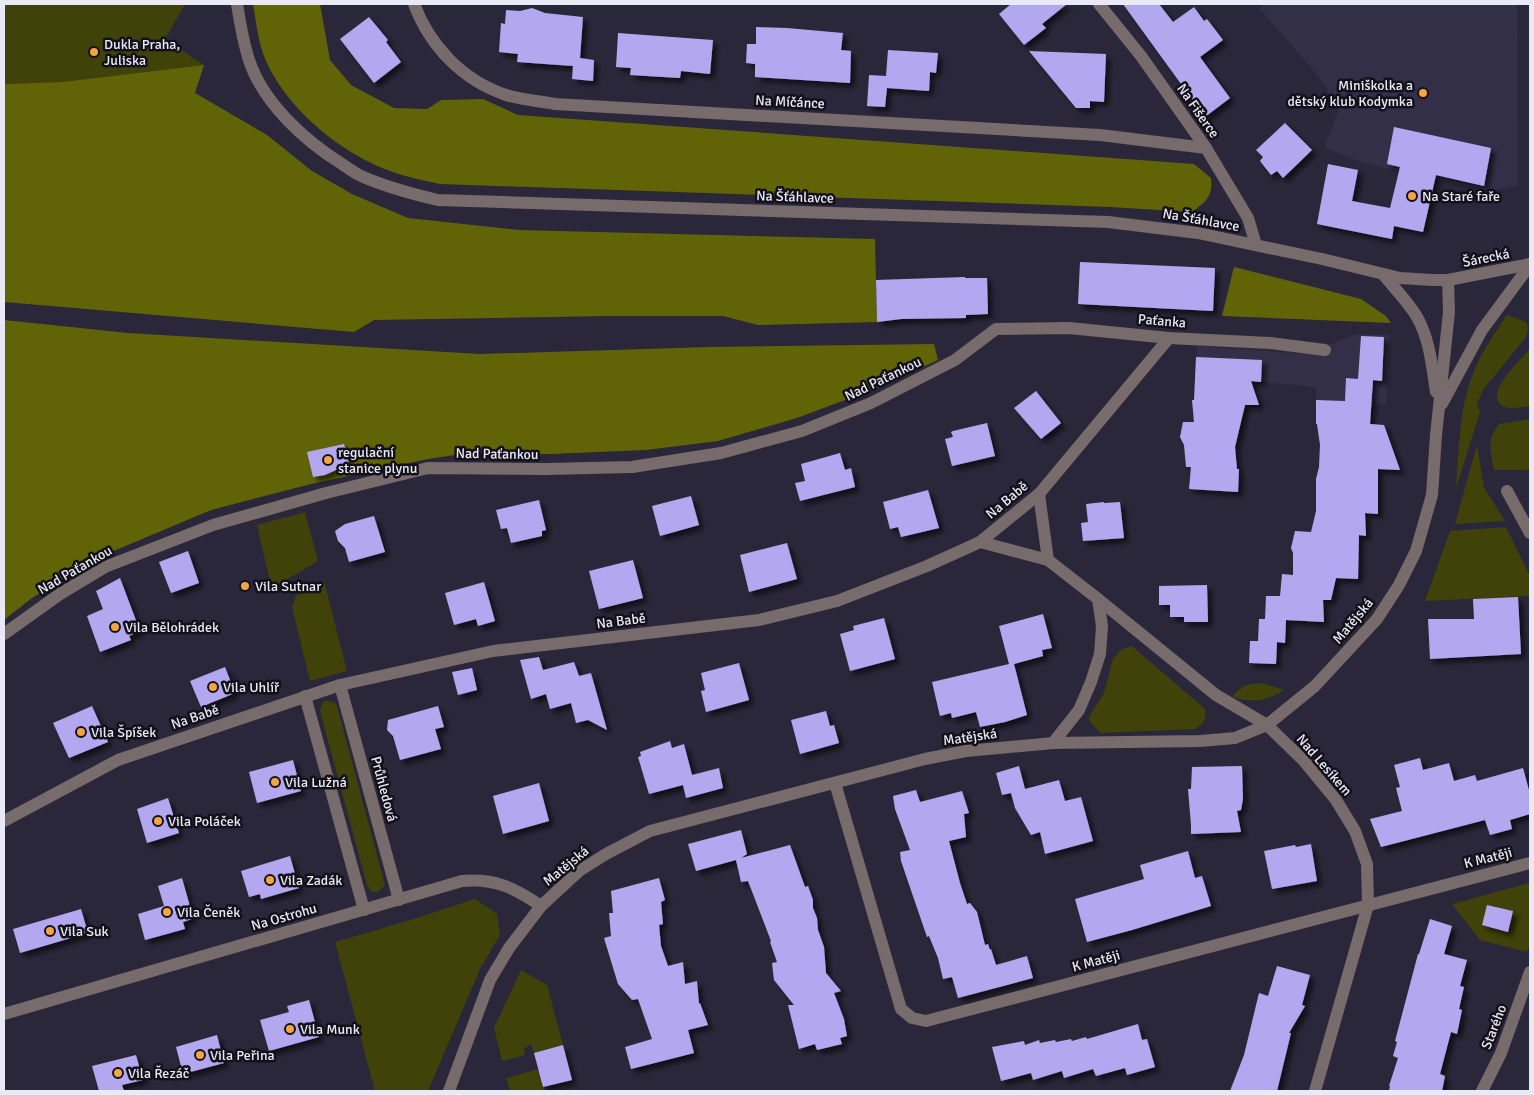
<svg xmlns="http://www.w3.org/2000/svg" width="1534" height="1095" font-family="Signika,sans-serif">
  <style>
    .built { fill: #332f49 }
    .green { fill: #404209; fill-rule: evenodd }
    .forest { fill: #616307 }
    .building { fill: #b3a8f0; filter: url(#shadow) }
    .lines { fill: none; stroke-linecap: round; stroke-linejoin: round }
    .minor { stroke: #776b6b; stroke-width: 12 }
    .poi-dot { fill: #f2a541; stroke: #12111a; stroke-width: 2 }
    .labels { text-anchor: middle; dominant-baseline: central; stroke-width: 5; stroke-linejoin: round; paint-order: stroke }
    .poi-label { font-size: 14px; fill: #eae9f6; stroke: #12111a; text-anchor: start }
    .street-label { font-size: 14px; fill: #eae9f6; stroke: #12111a }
  </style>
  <defs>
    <filter id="shadow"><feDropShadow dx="4.5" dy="4.5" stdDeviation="2.5" flood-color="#0009"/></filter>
  </defs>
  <rect width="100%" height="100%" fill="#2a273a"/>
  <g class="built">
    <path d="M1265 4H1517L1518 186 1488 191 1364 163 1324 148 1339 109 1318 76 1259 8Z"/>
    <path d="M1357 334 1389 335 1386 404 1371 402 1316 400V387L1261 382 1195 379 1197 346 1305 354Z"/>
  </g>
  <g class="green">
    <path d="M4 4H185L165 39 204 65 62 82 4 84Z"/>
    <path d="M1507 315 1519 319 1527 323 1528 330 1526 337 1483 390 1477 404 1480 412 1456 488C1459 449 1459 408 1474 371 1482 351 1495 333 1507 315Z"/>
    <path d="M1530 349V406C1522 407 1510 410 1503 406 1482 395 1522 358 1530 349Z"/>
    <path d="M1530 419V470H1494C1491 452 1486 440 1499 424Z"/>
    <path d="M1477 445 1484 488 1505 521 1455 524Z"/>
    <path d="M305 512 318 561 281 583 271 586 257 525Z"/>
    <path d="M1506 527 1530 576V596L1425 601 1450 531Z"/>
    <path d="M324 581 347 671 310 681 292 607 296 596Z"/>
    <path d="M1132 646 1205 709C1206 719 1204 724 1195 729L1101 733 1091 723 1089 717 1104 693 1113 659 1122 649Z"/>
    <path d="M1262 683 1284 690C1265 702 1254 703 1232 697 1242 685 1247 684 1262 683Z"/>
    <path d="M325 701 334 702 337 706 385 885 378 892H372L367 885 320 711 322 704Z"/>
    <path d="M1530 883V943L1527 952 1480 940 1452 904ZM1488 905 1513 911 1509 932 1483 926Z"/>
    <path d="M475 899 497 914 500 935 480 969 428 1091H375L335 942 404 922Z"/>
    <path d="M521 970 547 985 563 1045 534 1053 531 1044 524 1049 525 1055 502 1061 494 1028Z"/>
    <path d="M539 1069 545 1091H510L506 1078Z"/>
  </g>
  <g class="forest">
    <path d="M253 4H320L330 60 351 85 394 108 427 109 441 100 483 99 518 115 1194 164 1211 178C1213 197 1206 201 1192 212L1110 207 440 184C415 179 390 173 367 161 326 140 281 100 264 56 258 40 256 21 253 4Z"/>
    <path d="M204 65 195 93 267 135 312 171 352 194 408 218 519 230 875 239 877 322 758 325 723 316H610L374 320 354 332 4 302V84L62 82Z"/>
    <path d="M1234 267 1361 299 1386 316 1391 323 1222 316Z"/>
    <path d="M4 320 128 333 480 354 709 347 934 344 938 360 869 391 797 418 718 441 646 450 551 454 468 453 428 459 311 484 211 510 97 558 32 598 4 620Z"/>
  </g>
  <g class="building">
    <path d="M1011 4H1067L1042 24 1046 28 1024 45 999 14Z"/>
    <path d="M1123 4H1159L1173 22 1194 7 1204 21 1207 19 1223 40 1200 57 1230 98 1205 117Z"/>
    <path d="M532 8 545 13 583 17 580 58 594 60 593 81 572 79 573 66 517 62 518 54 499 52 501 23 505 24 506 10 520 11Z"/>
    <path d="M369 17 388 40 386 42 401 62 374 83 340 39Z"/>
    <path d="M756 27 787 28 843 33 841 50 851 51 850 83 755 77V64L746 63 747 44H756Z"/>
    <path d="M618 33 713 40 710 74 681 71 680 78 630 75 631 68 616 67Z"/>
    <path d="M888 50 938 53 936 73 930 72 929 91 887 88 885 107 867 106 869 75 886 76Z"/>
    <path d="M1029 51 1106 54 1104 102 1090 101V108H1076Z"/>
    <path d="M1285 123 1312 150 1283 178 1277 171 1271 175 1260 161 1263 157 1256 150Z"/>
    <path d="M1394 127 1491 148 1484 186 1436 175 1423 232 1394 226 1392 239 1317 224 1328 164 1358 170 1352 201 1390 208 1400 167 1387 164Z"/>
    <path d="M1080 262 1215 268 1213 311 1078 304Z"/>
    <path d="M965 277V278H987L988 314 966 315V318L901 319 877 322 876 280Z"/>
    <path d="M1361 336 1384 337 1382 381 1373 380 1370 424 1384 425 1400 470 1378 469V514L1365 513 1366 536 1359 535 1358 579 1336 578 1331 600H1323L1324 622 1286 620 1285 643 1277 642 1276 664 1249 663 1250 641H1258L1259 619H1265L1266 596H1280L1282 574 1293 575V553L1291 548 1295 531 1311 532 1316 511V479L1319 467 1320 445 1317 424H1316V400L1345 401 1346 378 1358 379Z"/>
    <path d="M1196 357 1262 360 1261 382 1251 381 1259 405H1245L1235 447 1237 469H1239L1238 492 1189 489 1191 467H1186L1184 445 1180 437 1183 422H1194L1192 400H1194Z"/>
    <path d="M1036 391 1061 423 1041 439 1014 408Z"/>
    <path d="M987 423 995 456 952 466 945 439 953 437 951 432 953 431Z"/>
    <path d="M344 444 349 464 325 475 313 477 307 452Z"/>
    <path d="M840 453 845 470 851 468 855 487 800 501 795 483 805 481 801 464Z"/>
    <path d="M928 490 939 528 901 537 898 527 890 529 883 502Z"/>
    <path d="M691 496 699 525 660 536 652 506Z"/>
    <path d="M539 500 546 530 542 531V536L511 543 507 528 501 529 496 510Z"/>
    <path d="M1104 502V503L1120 502 1124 538 1083 541 1081 523 1088 522 1086 504Z"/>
    <path d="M374 516 385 552 349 562 345 548 338 541 335 531 345 524Z"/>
    <path d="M787 543 797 579 749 592 740 555Z"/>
    <path d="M188 551 199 583 171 593 159 562Z"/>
    <path d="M633 560 643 598 599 609 589 571Z"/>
    <path d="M120 578 140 631 129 636 131 640 100 652 87 616 103 609 96 591Z"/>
    <path d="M484 582 495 621 478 626 476 619 454 625 445 593Z"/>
    <path d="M1207 585 1208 622H1184V617H1170V605H1159V586Z"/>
    <path d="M1518 597 1521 654 1430 659 1428 619H1474L1473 599Z"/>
    <path d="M1043 614 1052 648 1042 650 1043 656 1014 664 1027 715 1005 722 980 727 976 712 952 718 951 713 940 716 932 682 1009 664 999 626Z"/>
    <path d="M884 618 895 659 850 671 840 634 854 630 853 626Z"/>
    <path d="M539 657 543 670 574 662 579 676 591 673 607 730 588 720 576 723 571 703 550 709 546 694 531 699 520 660Z"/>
    <path d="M739 663 749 700 706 712 701 691 705 690 701 673Z"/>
    <path d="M225 667 235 693 201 707 190 681Z"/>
    <path d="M472 668 477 690 458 695 452 672Z"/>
    <path d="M92 706 108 742 69 758 53 723Z"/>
    <path d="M438 706 444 727 435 729 441 749 400 760 393 736 387 730 388 720Z"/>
    <path d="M826 711 830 726 834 725 839 743 800 754 791 720Z"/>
    <path d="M670 741 672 748 684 744 692 775 719 768 723 788 686 798 683 785 649 794 638 757 641 756 640 752Z"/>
    <path d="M1420 758 1423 770 1449 763 1454 781 1475 775 1477 781 1523 768 1530 794V814L1510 820 1512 829 1490 835 1485 820 1381 847 1370 819 1402 811 1396 788 1400 787 1394 765Z"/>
    <path d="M293 760 301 791 257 803 249 772Z"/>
    <path d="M1019 766 1025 789 1059 780 1065 801 1081 797 1093 841 1045 854 1040 832 1031 835 1015 808 1011 793 1002 795 996 773Z"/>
    <path d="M1242 766 1243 799 1241 810 1237 811 1241 832 1191 834V825L1188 789H1191L1192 767Z"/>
    <path d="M539 783 549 821 503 834 493 796Z"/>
    <path d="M916 790 920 802 962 791 969 813 964 814 966 837 949 841 960 883 967 904 970 903 977 912 985 945 988 944 990 950 991 949 996 965 1027 956 1033 978 958 998 952 977 943 979 938 958 929 936 927 937 901 861 900 852 910 850 895 809 893 796Z"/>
    <path d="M168 798 179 833 147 843 137 809Z"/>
    <path d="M741 830 747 854 741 858 790 845 805 887 808 886 813 900V908L817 918 818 930 824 947 826 973 841 991 834 993 844 1019 847 1036 840 1038 842 1044 817 1050 815 1044 799 1049 788 1005H794L774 980 772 963 777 962 770 942 771 941 748 881 741 882 736 860 696 871 688 844Z"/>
    <path d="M1311 844 1317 881 1272 889 1264 851 1295 845 1296 847Z"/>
    <path d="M1188 851 1195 878 1202 876 1211 906 1132 930 1087 942 1075 899 1144 879 1140 865Z"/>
    <path d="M290 856 299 888 261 899 260 894 249 897 241 871Z"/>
    <path d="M182 878 191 910H190L192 919 183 922 185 929 145 940 138 914 164 906 158 886Z"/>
    <path d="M659 878 665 900 661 902 663 924 659 925 661 946 668 966 683 962 685 984 697 981 699 1004 700 1003 708 1025 688 1030 694 1053 631 1069 625 1047 652 1039 638 999 632 1000 618 984 604 938 611 936 609 913H613L611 891Z"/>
    <path d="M1487 905 1513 911 1508 932 1482 925Z"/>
    <path d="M81 909 88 933 20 953 13 929Z"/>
    <path d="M1430 919 1452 926 1444 954 1467 960 1460 986 1464 987 1459 1009 1462 1010 1457 1034 1451 1032 1440 1074 1445 1076 1442 1091H1389L1390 1086H1389L1398 1058 1393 1056 1397 1042 1395 1041 1418 954H1419Z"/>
    <path d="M1277 966 1310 975 1302 1005 1305 1006 1289 1033H1291L1277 1091H1230L1244 1055 1259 993 1268 996Z"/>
    <path d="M309 1000 319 1037 269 1051 260 1020 289 1012 287 1006Z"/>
    <path d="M1138 1024 1142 1040 1147 1039 1155 1067 1127 1075 1125 1068 1096 1076 1093 1069 1064 1078 1062 1071 1033 1080 1031 1073 1001 1081 992 1047 1024 1041 1025 1045 1039 1040 1040 1043 1055 1040 1056 1042 1071 1039 1072 1041 1086 1037 1087 1039Z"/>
    <path d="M217 1035 224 1063 183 1074 176 1047Z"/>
    <path d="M563 1045 572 1080 543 1087 534 1053Z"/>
    <path d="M136 1055 143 1080 122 1085 124 1091H99L92 1066Z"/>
  </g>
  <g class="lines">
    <g class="minor">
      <path d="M237 4C240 23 243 42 249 60 263 103 305 141 342 164 348 168 355 173 361 176 386 187 412 194 438 200L1108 222 1198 233 1322 259 1400 278 1432 280H1448L1530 264"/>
      <path d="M414 4C430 46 462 80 506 95 521 100 540 101 555 104L1100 135 1206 148"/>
      <path d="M1099 4 1141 56 1206 148 1248 218 1256 245"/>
      <path d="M1383 274C1394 288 1409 303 1417 317 1430 340 1432 367 1436 392"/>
      <path d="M1442 404 1482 330 1530 265"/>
      <path d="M1507 491 1530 533"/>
      <path d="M1039 494 1048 560"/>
      <path d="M980 542 1048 560 1098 599 1216 695 1267 725 1303 760 1336 800 1355 831 1367 864 1368 905 1315 1091"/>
      <path d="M4 634 60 594 105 567 213 525 326 493 428 468 547 469 632 467 721 453 802 431 871 403 955 360 996 329 1069 328 1169 338 1270 343 1325 350"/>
      <path d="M340 685 399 900"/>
      <path d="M305 696 364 910"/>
      <path d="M1053 743 1079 710 1091 682 1100 654 1102 626 1098 599"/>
      <path d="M835 783 901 1009 912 1018 926 1021 1530 863"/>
      <path d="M4 821 118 760 340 685 493 651 759 620 837 601 927 566 980 542 1039 494 1169 338"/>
      <path d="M4 1014 462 881C495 878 515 888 541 906"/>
      <path d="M449 1091 490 980 509 948 541 906 579 871 606 854 650 831 925 759 966 751 1053 743 1200 741 1235 738 1267 725 1315 686 1377 619 1399 585 1416 551 1432 495 1436 435 1449 312 1448 280"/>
      <path d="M1482 1091 1501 1053 1530 972"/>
    </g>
  </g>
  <g class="poi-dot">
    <circle cx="94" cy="52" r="5"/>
    <circle cx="1423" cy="93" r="5"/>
    <circle cx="1412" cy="196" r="5"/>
    <circle cx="328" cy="460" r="5"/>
    <circle cx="245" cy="586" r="5"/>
    <circle cx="115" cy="627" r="5"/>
    <circle cx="213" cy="687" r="5"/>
    <circle cx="81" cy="732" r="5"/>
    <circle cx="275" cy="782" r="5"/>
    <circle cx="158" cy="821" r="5"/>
    <circle cx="270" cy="880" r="5"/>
    <circle cx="167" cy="912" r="5"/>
    <circle cx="50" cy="931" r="5"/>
    <circle cx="290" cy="1029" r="5"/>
    <circle cx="200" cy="1055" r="5"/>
    <circle cx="118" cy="1073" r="5"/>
  </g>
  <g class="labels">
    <g class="poi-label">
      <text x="104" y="44">Dukla Praha,<tspan x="104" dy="16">Juliska</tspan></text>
      <text x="1413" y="85" text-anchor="end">Miniškolka a<tspan x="1413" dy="16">dětský klub Kodymka</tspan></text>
      <text x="1422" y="196">Na Staré faře</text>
      <text x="338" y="452">regulační<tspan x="338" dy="16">stanice plynu</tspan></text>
      <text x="255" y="586">Vila Sutnar</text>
      <text x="125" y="627">Vila Bělohrádek</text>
      <text x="223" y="687">Vila Uhlíř</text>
      <text x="91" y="732">Vila Špíšek</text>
      <text x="285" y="782">Vila Lužná</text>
      <text x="168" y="821">Vila Poláček</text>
      <text x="280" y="880">Vila Zadák</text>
      <text x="177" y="912">Vila Čeněk</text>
      <text x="60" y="931">Vila Suk</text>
      <text x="300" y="1029">Vila Munk</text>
      <text x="210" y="1055">Vila Peřina</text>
      <text x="128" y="1073">Vila Řezáč</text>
    </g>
    <g class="street-label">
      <text transform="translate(790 102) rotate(3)">Na Míčánce</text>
      <text transform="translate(1198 111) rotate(55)">Na Fišerce</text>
      <text transform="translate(795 197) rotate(2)">Na Šťáhlavce</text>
      <text transform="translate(1201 220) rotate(10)">Na Šťáhlavce</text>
      <text transform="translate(1486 258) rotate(-11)">Šárecká</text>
      <text transform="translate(1162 321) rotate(5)">Paťanka</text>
      <text transform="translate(883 379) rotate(-26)">Nad Paťankou</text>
      <text transform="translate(497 454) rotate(1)">Nad Paťankou</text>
      <text transform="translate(1007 500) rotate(-40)">Na Babě</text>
      <text transform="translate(75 570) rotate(-30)">Nad Paťankou</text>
      <text transform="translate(621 621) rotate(-7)">Na Babě</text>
      <text transform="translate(1353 621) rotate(-50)">Matějská</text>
      <text transform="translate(195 717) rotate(-19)">Na Babě</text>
      <text transform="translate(970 737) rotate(-8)">Matějská</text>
      <text transform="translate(1324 765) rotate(49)">Nad Lesíkem</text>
      <text transform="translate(384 789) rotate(75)">Průhledová</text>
      <text transform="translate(1488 858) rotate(-14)">K Matěji</text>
      <text transform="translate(566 866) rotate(-39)">Matějská</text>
      <text transform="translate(284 917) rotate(-16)">Na Ostrohu</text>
      <text transform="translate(1096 961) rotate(-15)">K Matěji</text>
      <text transform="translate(1494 1027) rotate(-69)">Starého</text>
    </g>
  </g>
  <rect width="1534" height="1095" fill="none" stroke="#eae9f6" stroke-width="10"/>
</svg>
